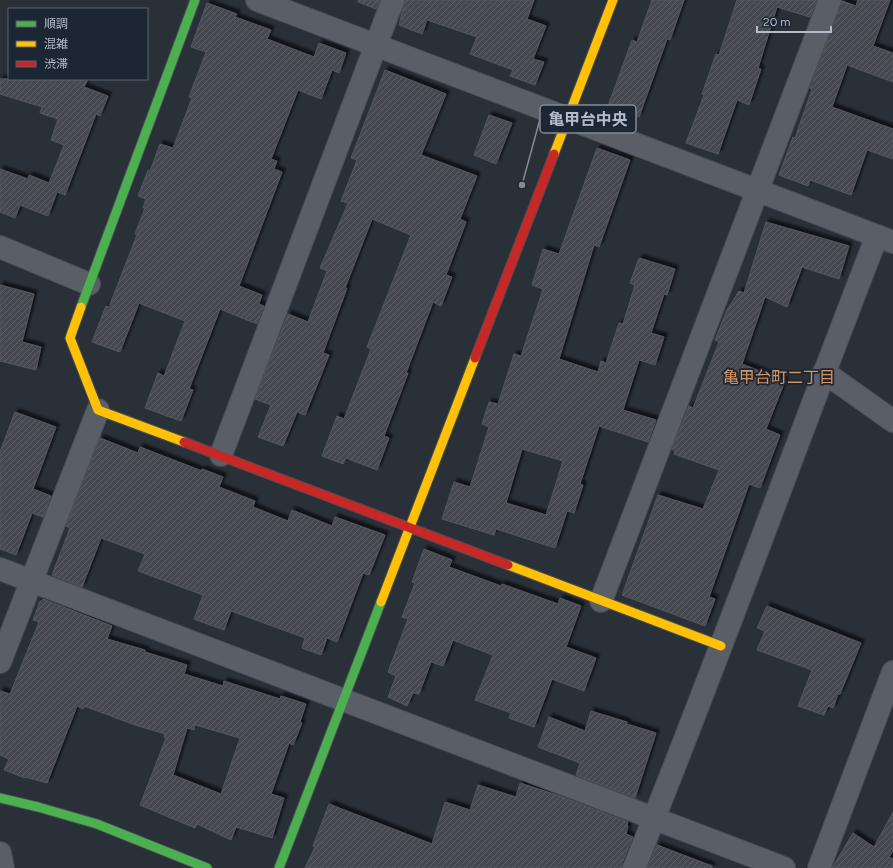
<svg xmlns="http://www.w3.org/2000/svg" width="893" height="868" font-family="Figtree,'Noto Sans JP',sans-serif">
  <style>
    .building { fill: url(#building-hatch); stroke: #52575f; fill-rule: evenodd; filter: url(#shadow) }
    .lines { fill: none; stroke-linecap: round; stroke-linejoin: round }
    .street-casing { stroke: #484c53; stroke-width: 24 }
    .fast-casing { stroke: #484c53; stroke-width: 11 }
    .slow-casing { stroke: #484c53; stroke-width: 11 }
    .jam-casing { stroke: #484c53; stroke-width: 11 }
    .street { stroke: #5a5e66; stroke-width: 22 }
    .fast { stroke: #4caf50; stroke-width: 9 }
    .slow { stroke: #ffc107; stroke-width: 9 }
    .jam { stroke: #c62828; stroke-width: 9 }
    .labels { text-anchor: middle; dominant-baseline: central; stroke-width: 3.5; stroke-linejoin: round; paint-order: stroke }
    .neighbourhood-label { font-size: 16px; fill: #d59563; stroke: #1d2633 }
    .leader { fill: none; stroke: #848b96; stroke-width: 1.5 }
    .callout-dot { fill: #848b96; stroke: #1d2633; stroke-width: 1.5 }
    .callout { fill: #1d2633; stroke: #848b96; stroke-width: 1.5 }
    .callout-label { font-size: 16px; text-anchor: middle; font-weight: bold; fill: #b4bcc9 }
  </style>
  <defs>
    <pattern id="building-hatch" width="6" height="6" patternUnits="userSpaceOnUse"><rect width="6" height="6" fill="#444950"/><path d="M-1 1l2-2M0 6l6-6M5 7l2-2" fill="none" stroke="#5d6168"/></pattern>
    <filter id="shadow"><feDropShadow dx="3.5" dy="-3.5" stdDeviation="1" flood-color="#0009"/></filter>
  </defs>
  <rect width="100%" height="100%" fill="#2a3038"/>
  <g class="building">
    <path d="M358 0H380L376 9 358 2Z"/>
    <path d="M405 0H534L527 19 546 26 533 59 544 62 535 85 510 76 513 70 470 54 477 37 427 20 422 34 399 25Z"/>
    <path d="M652 0H684L670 40 667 39 639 117 608 106 632 40 637 42Z"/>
    <path d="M737 0H817L810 17 777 7 758 68 761 69 749 105 737 100 718 154 686 143 704 95 702 94 716 54 719 55Z"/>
    <path d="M858 0H890L873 46 893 53V82L847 65 832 107 893 129V159L867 150 851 195 810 180 808 186 779 175 793 137 795 138 812 89 810 88 842 1 856 6Z"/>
    <path d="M207 3 237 14 235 17 271 30 267 39 314 57 319 43 346 53 339 73 332 70 321 99 298 90 271 159 277 161 274 169 282 172 239 286 262 295 259 304 264 306 257 324 220 309 189 389 193 390 181 421 145 408 158 373 164 376 185 321 139 303 120 352 92 342 106 306 109 307 137 235 135 234 145 208H143L146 199 138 196 148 170 150 171 160 144 173 148 192 98 189 97 206 52 191 47Z"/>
    <path d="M385 70 446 94 421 155 477 176 460 219 466 222 446 275 452 277 441 306 433 302 406 373H408L384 436 389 438 377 470 346 458 343 464 322 456 337 416 344 419 371 349 367 347 411 235 372 219 345 288H347L323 353 329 355 305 415 297 412 283 446 258 437 271 405 255 399 288 314 308 322 327 271 320 268 348 203 341 201 357 160 351 158Z"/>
    <path d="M0 79H88L84 87 108 96 100 116 96 114 65 195 57 192 48 216 20 205 15 218 0 212V169L28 179 29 175 49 183 64 145 51 140 58 119 40 113 42 107 0 94Z"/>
    <path d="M489 115 512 123 496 164 474 155Z"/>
    <path d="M597 148 630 160 599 247 594 245 559 359 598 372 601 361 606 363 619 323 623 324 635 285 630 283 639 258 675 269 667 295 664 294 651 333 664 337 655 365 639 360 623 410 656 420 648 442 599 426 580 484 583 485 574 513 567 511 555 548 496 529 494 535 442 519 454 482 470 487 489 427 482 424 489 402 498 404 514 354 521 356 543 289 532 285 543 249 559 254ZM522 449 563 461 546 515 506 503Z"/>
    <path d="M766 222 849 246 839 279 802 267 787 307 765 297 742 364 785 381 766 429 780 435 760 488 749 484 709 597 715 599 705 626 622 595 658 495 703 509 719 470 674 454 675 451 672 449 689 406 693 408 719 342 715 340 727 310 739 291 744 293Z"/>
    <path d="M0 285 34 294 22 342 41 347 36 370 0 361Z"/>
    <path d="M15 412 56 427 33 489 51 496 43 517 32 513 16 555 0 549V452Z"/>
    <path d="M100 438 138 453 140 447 202 471V469L223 477 219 487 255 501 253 507 288 521 292 510 332 526 335 517 385 535 369 575 363 573 337 642 327 638 321 655 302 648 305 638 231 611 224 630 194 619 203 595 138 571 145 554 101 538 82 587 52 575 70 528 66 526Z"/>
    <path d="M424 549 452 560 449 567 501 586 502 584 558 604 560 598 581 606 566 647 596 658 584 691 552 679 534 727 509 718 511 713 475 700 493 655 453 640 443 666 431 662 419 694 413 693 407 706 388 697 396 676 388 672 408 619 402 617 415 583 412 582Z"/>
    <path d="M43 599 112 626 107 639 145 650V652L187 665 184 674 223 686 224 681 280 699 281 696 306 704 300 722 302 723 293 745 289 743 271 794 284 798 272 838 236 827 231 840 197 824 195 828 140 805 166 738 164 737 165 734 135 725 84 706 83 709 77 706 47 783 25 777V778L4 770 9 759 0 755V691L10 694 39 622 33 620 40 601H42ZM195 725 240 738 221 794 173 775 187 728 194 730Z"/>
    <path d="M767 606 861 643 840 694H838L833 708 828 706 824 715 798 706 812 670 757 650 765 631 757 628Z"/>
    <path d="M591 711 627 722V724L656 733 635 798 576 775 580 763 538 747 549 717 585 731Z"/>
    <path d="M520 783 557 795 628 822 627 825 628 826 626 834 633 837 622 863V868H305L315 847 313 846 329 804 432 844 445 802 470 810 478 785 516 797Z"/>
    <path d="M893 812V851L889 857 893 859V868H832L853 833 874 847Z"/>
    <path d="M657 845 712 866V868H647Z"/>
  </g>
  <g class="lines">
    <g class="street-casing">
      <g id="street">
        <path d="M257 0 893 242"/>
        <path d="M0 247 89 284"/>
        <path d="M824 372 893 421"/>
        <path d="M221 455 393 0"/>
        <path d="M0 569 784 868"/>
        <path d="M601 601 830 0"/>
        <path d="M0 662 98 410"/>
        <path d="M0 853 3 868"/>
        <path d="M634 868C719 659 795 446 877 236"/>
        <path d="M819 868 893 672"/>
      </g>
    </g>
    <g class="fast-casing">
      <g id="fast">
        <path d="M81 307 195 0"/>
        <path d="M0 798 38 807 97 824 207 868"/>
        <path d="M279 868 381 602"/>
      </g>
    </g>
    <g class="slow-casing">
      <g id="slow">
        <path d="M554 154 613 0"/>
        <path d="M81 307 70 338 98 410 184 442"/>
        <path d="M508 565 721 646"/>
        <path d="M381 602 475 358"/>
      </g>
    </g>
    <g class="jam-casing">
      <g id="jam">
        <path d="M475 358 554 154"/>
        <path d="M184 442 508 565"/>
      </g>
    </g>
    <use href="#street" class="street"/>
    <use href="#fast" class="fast"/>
    <use href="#slow" class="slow"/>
    <use href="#jam" class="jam"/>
  </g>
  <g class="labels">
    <g class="neighbourhood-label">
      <text x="779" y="377">亀甲台町二丁目</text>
    </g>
  </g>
  <path class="leader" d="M522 185L540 119"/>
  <circle class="callout-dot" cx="522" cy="185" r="4"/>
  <rect class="callout" x="540" y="105" width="96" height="28" rx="4"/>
  <g class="callout-label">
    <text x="588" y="125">亀甲台中央</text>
  </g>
  <rect x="8" y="8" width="140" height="72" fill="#1d2633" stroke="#59626f"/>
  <rect x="16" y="21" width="20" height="6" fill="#4caf50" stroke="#59626f"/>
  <text x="44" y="28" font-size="12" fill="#b4bcc9">順調</text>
  <rect x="16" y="41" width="20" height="6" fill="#ffc107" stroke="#59626f"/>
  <text x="44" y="48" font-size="12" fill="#b4bcc9">混雑</text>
  <rect x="16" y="61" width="20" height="6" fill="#c62828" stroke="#59626f"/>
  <text x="44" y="68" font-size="12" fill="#b4bcc9">渋滞</text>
  <path d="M757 26v6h74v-6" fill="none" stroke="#b4bcc9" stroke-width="2"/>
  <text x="763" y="26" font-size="12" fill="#b4bcc9" stroke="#1d2633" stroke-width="3" paint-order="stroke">20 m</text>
</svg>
